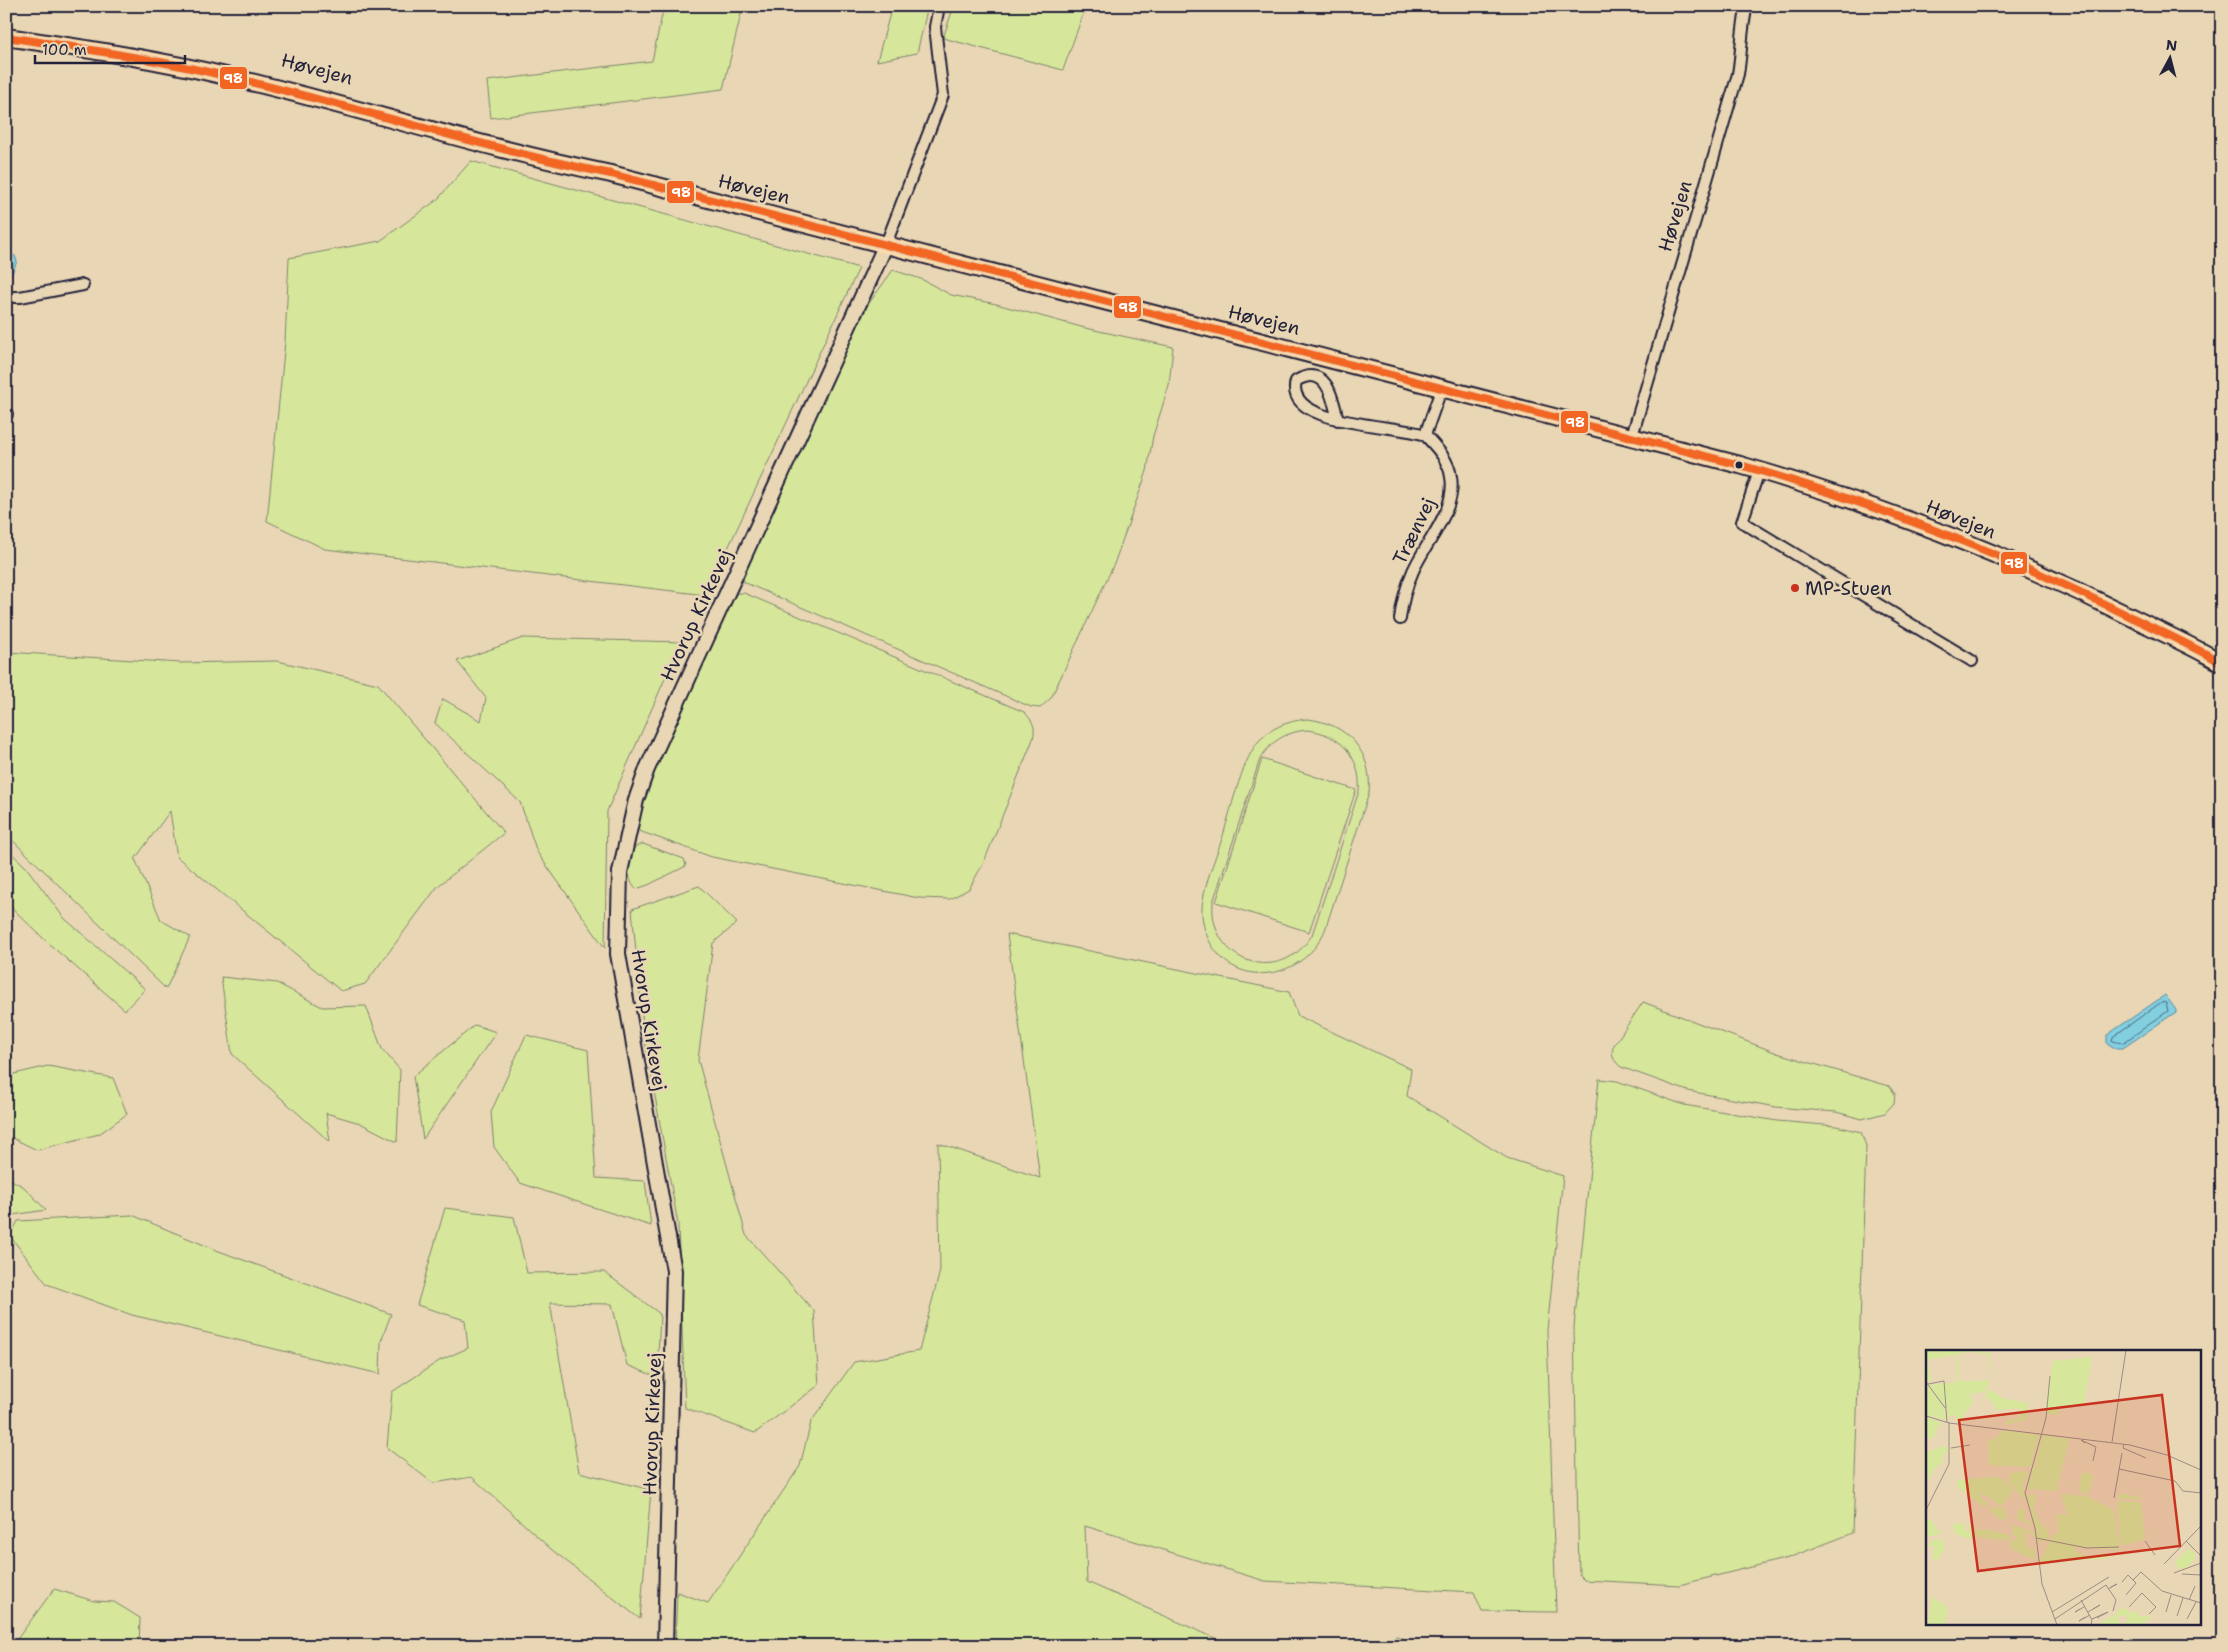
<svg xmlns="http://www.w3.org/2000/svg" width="2228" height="1652" font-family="'Shantell Sans',sans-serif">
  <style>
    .green { fill: #d6e79b; stroke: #7c846b; fill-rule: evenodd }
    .water { fill: #82cfe0; stroke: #5c8a9e }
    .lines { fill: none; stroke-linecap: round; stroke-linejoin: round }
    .shore { stroke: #48677d; stroke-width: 1 }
    .street-casing { stroke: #22223b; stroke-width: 14 }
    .secondary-casing { stroke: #22223b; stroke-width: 18 }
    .primary-casing { stroke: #22223b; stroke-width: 20 }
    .street { stroke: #e9d6b4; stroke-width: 10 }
    .secondary { stroke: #e9d6b4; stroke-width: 14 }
    .primary { stroke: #fedbac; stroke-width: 16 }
    .bus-1-casing { stroke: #e9d6b4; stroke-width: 11 }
    .bus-1 { stroke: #f26522; stroke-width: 8 }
    .bus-dot { fill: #22223b; stroke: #e9d6b4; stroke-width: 2 }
    .poi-dot { fill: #c8321e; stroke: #e9d6b4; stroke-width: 2 }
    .labels { text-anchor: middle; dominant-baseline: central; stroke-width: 5; stroke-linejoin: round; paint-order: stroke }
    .street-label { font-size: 19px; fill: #22223b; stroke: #e9d6b4 }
    .poi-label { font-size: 19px; fill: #22223b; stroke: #e9d6b4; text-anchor: start }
    .inset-road { fill: none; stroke: #998e84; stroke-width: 1 }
    .view { fill: #c8321e; fill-opacity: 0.15; stroke: #c8321e; stroke-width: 2.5 }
    .inset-edge { fill: none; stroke: #22223b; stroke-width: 2.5 }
    .line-badge { stroke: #e9d6b4; stroke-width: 2 }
    .badge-label { font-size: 14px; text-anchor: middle; font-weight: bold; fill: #fff }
  </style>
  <rect width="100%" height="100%" fill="#e9d6b4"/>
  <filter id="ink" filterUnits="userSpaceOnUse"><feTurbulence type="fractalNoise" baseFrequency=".02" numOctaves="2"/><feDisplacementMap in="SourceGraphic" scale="10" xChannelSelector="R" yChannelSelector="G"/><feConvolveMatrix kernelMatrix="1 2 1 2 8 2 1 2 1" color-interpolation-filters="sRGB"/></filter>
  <g filter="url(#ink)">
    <g class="green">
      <path d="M664 6H743L723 89 491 118 487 81 652 61Z"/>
      <path d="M892 6H928L917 53 877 61Z"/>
      <path d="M954 6H1086L1063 70 943 38Z"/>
      <path d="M471 161 859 268 706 595 325 549 267 521 285 342 289 258 380 241 437 200Z"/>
      <path d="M893 270 921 279 951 295 996 304 1085 328 1173 347 1169 385 1153 436 1147 471 1114 564 1051 698 1040 708 1031 707 748 584 744 582 743 572 867 306Z"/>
      <path d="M738 593H744L1024 712C1033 721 1036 727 1033 739L984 862 969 889 950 899 919 898 712 857 639 831 636 821 649 783 733 597Z"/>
      <path d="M523 638 681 642 607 811 605 948 537 852 520 802 435 723 443 699 481 721 486 698 457 661Z"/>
      <path d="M6 652 181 663 277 661 378 684 504 833 438 886 365 984 341 991 177 857 170 811 135 859 161 920 190 937 166 989 6 834Z"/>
      <path d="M1307 719C1347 723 1373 752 1369 793L1325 930C1302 985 1224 991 1205 930 1202 921 1201 910 1203 900 1206 880 1215 859 1222 839 1230 813 1241 764 1257 743 1270 728 1287 721 1307 719ZM1307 730C1340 733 1362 758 1359 791L1312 935C1281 987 1208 963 1213 902L1260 759C1271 741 1286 732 1307 730Z"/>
      <path d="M1262 759 1356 790 1309 932 1216 902Z"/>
      <path d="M643 844 684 859 686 866 648 885 636 889C625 878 628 858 635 847Z"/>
      <path d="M6 848 26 867 64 918 145 989 125 1010 47 942 6 902Z"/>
      <path d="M699 886 737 923 713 943 698 1060 746 1235 814 1311 819 1385 755 1433 685 1408 678 1224 644 1035 632 909Z"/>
      <path d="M1007 934 1289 992 1298 1016 1411 1069 1407 1096 1507 1158 1563 1176 1547 1330 1556 1612 1482 1611 1474 1592 1265 1581 1085 1526 1087 1582 1233 1646H675L677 1592 708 1603 800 1466 811 1422 854 1362 919 1351 940 1271 938 1143 1040 1178Z"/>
      <path d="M221 977 277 983 322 1007 366 1006 382 1049 400 1070 397 1142 360 1123 326 1113 330 1142 232 1054Z"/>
      <path d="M1643 1002 1777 1053 1889 1086 1895 1094 1894 1103 1885 1113 1862 1119 1836 1112 1776 1107 1688 1091 1621 1067C1613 1060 1610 1055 1614 1045Z"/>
      <path d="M475 1025 496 1032 423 1139 413 1076Z"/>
      <path d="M526 1035 588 1050 596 1178 645 1181 651 1226 520 1183 494 1147 491 1112Z"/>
      <path d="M48 1066 113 1078 127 1114 99 1134 37 1150 6 1135V1076Z"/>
      <path d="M1599 1079 1617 1081 1684 1105 1777 1121 1836 1126 1861 1132 1866 1146 1853 1533 1788 1558 1679 1585 1584 1580 1579 1575 1574 1327Z"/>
      <path d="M6 1177 24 1187 46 1210 6 1216Z"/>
      <path d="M445 1208 514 1217 527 1273 604 1272 660 1314 657 1377 627 1365 612 1304 550 1303 579 1472 651 1490 640 1619 551 1549 472 1477 433 1483 387 1448 392 1392 439 1361 468 1348 465 1320 417 1305Z"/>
      <path d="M132 1215 216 1250 391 1314 381 1341 380 1374 132 1315 47 1284 10 1236 18 1221Z"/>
      <path d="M54 1589 94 1601 114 1602 140 1618 139 1646H12Z"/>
      <path d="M1397 1636 1420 1646H1371Z"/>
    </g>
    <g class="water">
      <path d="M6 252 15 256 17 261 11 276 6 279Z"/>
      <path d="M2165 995 2176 1010V1012L2123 1048H2113L2107 1044V1035Z"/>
    </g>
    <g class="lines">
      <path class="shore" d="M2162 1002 2166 1003 2168 1011 2123 1043 2112 1041 2113 1037Z"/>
      <g class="street-casing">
        <g id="street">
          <path d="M886 244 943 95 935 27 939 6"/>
          <path d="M6 297H20L83 285"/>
          <path d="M6 414H7"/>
          <path d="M1338 420C1333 399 1327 363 1296 381 1283 427 1399 424 1425 435 1436 447 1449 460 1451 477 1457 510 1425 543 1413 571 1406 587 1402 602 1400 619"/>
          <path d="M1425 435 1442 387"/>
          <path d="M1632 436 1738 74C1742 51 1741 29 1747 6"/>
          <path d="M1759 471 1742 522 1972 661"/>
        </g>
      </g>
      <g class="secondary-casing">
        <path id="secondary" d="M665 1646 674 1271 618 954 620 872 636 800 647 769 886 244"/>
      </g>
      <g class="primary-casing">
        <path id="primary" d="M6 37C81 48 156 59 230 77 358 107 482 148 611 174L1740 465C1873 503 2003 553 2127 615 2159 631 2191 645 2222 663"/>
      </g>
      <use href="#street" class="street"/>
      <use href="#secondary" class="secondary"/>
      <use href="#primary" class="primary"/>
      <g class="bus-1-casing">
        <path id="bus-1" d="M6 37C81 48 156 59 230 77 358 107 482 148 611 174L1740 465C1873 503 2003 553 2127 615 2159 631 2191 645 2222 663"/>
      </g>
      <use href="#bus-1" class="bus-1"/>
    </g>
  </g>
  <circle class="bus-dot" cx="1739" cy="465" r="4.5"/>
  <circle class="poi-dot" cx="1795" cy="588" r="5"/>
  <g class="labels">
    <g class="street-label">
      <text transform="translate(317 69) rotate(15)">Høvejen</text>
      <text transform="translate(754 189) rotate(14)">Høvejen</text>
      <text transform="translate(1675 216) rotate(-73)">Høvejen</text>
      <text transform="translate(1264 320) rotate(14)">Høvejen</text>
      <text transform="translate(1961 519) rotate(22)">Høvejen</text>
      <text transform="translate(1414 531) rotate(-64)">Trænvej</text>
      <text transform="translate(696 615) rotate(-65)">Hvorup Kirkevej</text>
      <text transform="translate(649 1020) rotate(81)">Hvorup Kirkevej</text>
      <text transform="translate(652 1424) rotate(-88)">Hvorup Kirkevej</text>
    </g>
    <g class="poi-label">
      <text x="1805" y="588">MP-Stuen</text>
    </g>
  </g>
  <g transform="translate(1926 1350)">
    <rect width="275" height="275" fill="#e9d6b4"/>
    <path d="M0 0H45L63 3 64 0 65 30 62 4 43 2 32 4 34 31H64L58 42 44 44 47 52 34 71H30V65L22 67 21 59 3 35 32 32 30 5 1 10 5 31H0ZM166 7 158 55 133 56 131 65 119 63 127 11ZM0 33 18 58 20 70 0 65ZM62 39 79 49 102 53 100 70 79 75 78 72 93 68 94 58 71 60 62 47 58 48ZM0 67 14 72 7 89 0 88ZM78 80 114 85 104 117 63 115 62 91 70 88ZM117 85 144 89 130 141 101 139 107 116 123 120 108 115ZM15 96 22 98V102H18L16 113 9 118 0 134V103ZM102 121 97 137 99 150 81 131 85 130 82 125 88 122ZM160 121 167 127 163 142 158 145 153 139 155 125ZM66 127 75 128 88 140 75 157 57 143 55 147 61 153 59 158 32 137 31 130ZM107 143 110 146 108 159 115 174 122 180 123 187 118 192 111 191 101 146ZM194 143 217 148 218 149H192ZM135 144 161 146 188 160 193 200 149 197 150 202 165 207 178 203 183 208 114 213 112 207 116 208 126 185 132 183 131 164 141 165ZM191 151 215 152 219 189 194 196ZM64 157 78 158 82 170 76 168V170L66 164ZM92 159H98L100 171H105L106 175 91 169ZM0 170H5L15 184 0 187ZM33 173 40 175 38 178 47 187 42 189 30 184 26 176ZM42 175 49 181 59 179 83 185V191L52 187 43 181ZM87 175 108 182V188L103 182 98 183 102 198 109 199V210L84 198V192L91 188 86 184ZM9 189 17 190 18 199 12 210 6 208 8 196H0ZM262 199 269 202V209L260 218 253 219 249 212ZM6 247 22 258 19 275H2ZM197 257 206 264 207 260 215 267 223 265 226 268 221 269V273L202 275H199L211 271 197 275 173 274 189 264 195 274 201 272V265L192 267 190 263Z" fill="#d6e79b"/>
    <path class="inset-road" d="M124 26 120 68 99 143 109 178 116 234 131 275M0 32 20 59 21 72M2 34 18 31 20 58M0 66 23 73 204 95 241 105 275 120M186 92 200 0M159 93 155 90 170 97 167 111M198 94 197 98 220 108M25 98 44 95M193 119 249 131 257 141 275 143M188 148 196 103M0 160 23 114V72M110 188 161 198 193 197M219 191 229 205M260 191 275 206M238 214 274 177M248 223 275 213M256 224 275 225M207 230 215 222 236 241 275 253M196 232 202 225 210 233 200 245M182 239 191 234 185 237M155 250 166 270 165 275M263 250 269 236M203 257 216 243 230 257 223 264M154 259 149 262 158 257M126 262 183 227M162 262 174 255 167 259M240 262 245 245M251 266 257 248M159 267 153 271 164 265M129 269 180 235 190 250 187 261M166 269 182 262 171 268M261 269 270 252"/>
    <path class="view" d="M236 45 254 196 52 221 33 70Z"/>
    <rect width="275" height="275" class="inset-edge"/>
  </g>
  <g class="line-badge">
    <rect x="219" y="66" width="29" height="24" rx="5" fill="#f26522"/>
    <rect x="666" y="180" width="29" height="24" rx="5" fill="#f26522"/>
    <rect x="1113" y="295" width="29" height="24" rx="5" fill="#f26522"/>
    <rect x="1560" y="410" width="29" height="24" rx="5" fill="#f26522"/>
    <rect x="2000" y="551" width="28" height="24" rx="5" fill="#f26522"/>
  </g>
  <g class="badge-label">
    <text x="233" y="83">98</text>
    <text x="681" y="197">98</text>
    <text x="1128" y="312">98</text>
    <text x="1575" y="427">98</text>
    <text x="2014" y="568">98</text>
  </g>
  <rect width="2228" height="1652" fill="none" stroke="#e9d6b4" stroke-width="25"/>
  <rect x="12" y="12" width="2203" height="1627" fill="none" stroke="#22223b" stroke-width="2" filter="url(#ink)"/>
  <g transform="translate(2170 58) rotate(7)" stroke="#e9d6b4" stroke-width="4" paint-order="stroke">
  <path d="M0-4L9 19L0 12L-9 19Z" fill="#22223b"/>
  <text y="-8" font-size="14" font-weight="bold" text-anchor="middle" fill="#22223b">N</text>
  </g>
  <path d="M35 55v8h150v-8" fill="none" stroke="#22223b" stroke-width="2.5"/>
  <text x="42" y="55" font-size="15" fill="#22223b" stroke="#e9d6b4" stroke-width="4" paint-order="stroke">100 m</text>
</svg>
